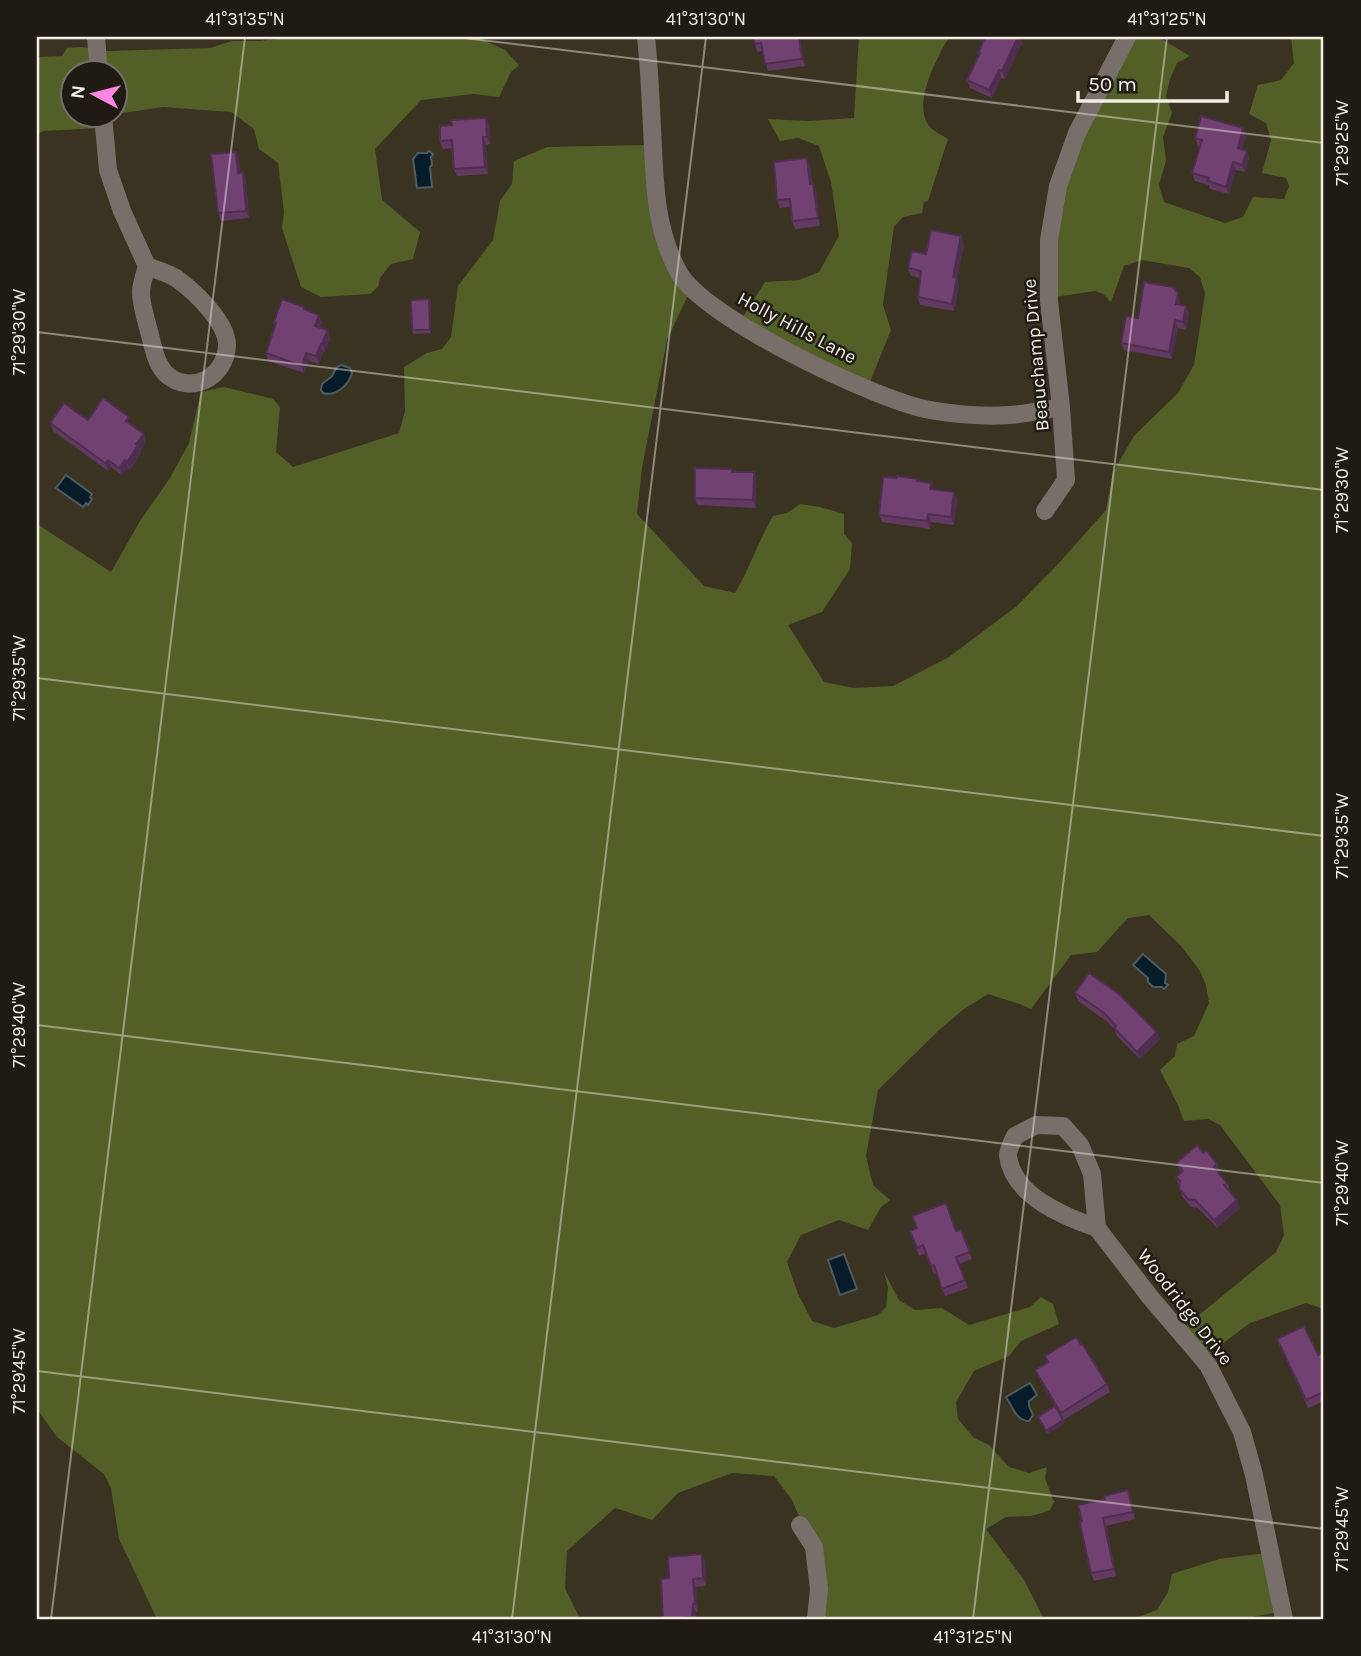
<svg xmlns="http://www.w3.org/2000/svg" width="1361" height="1656" font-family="Karla,sans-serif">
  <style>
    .green { fill: #525f27 }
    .water { fill: #061c29; stroke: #4d5b61; stroke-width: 2 }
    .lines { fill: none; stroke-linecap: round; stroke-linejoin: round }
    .minor { stroke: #786e6a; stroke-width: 18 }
    .wall { fill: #613961 }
    .shaded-wall { fill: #4f2e4f }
    .building { fill: #714271; stroke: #4f2e4f; stroke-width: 2 }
    .ticks { fill: none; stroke: #f4efe5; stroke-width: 2; stroke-opacity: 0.45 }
    .labels { text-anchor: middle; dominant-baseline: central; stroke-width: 5; stroke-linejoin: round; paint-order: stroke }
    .street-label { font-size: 19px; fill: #f4efe5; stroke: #1f1b14 }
    .neatline { fill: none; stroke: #f4efe5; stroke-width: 2.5 }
    .ticks-label { font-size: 18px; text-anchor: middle; fill: #f4efe5 }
  </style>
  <rect width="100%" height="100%" fill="#3a3322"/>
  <g class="green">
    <path d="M292 37H477L505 50 519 65 511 72 499 97 473 94 421 100 375 149 382 200 420 232 413 259 391 264 380 278 378 287 370 294 321 297 301 287 282 228 284 212 278 163 259 149 254 129 231 112 163 107 116 114V74H74V116H106L99 128 44 131 37 134V57L62 56 67 48 81 47 108 51 210 48 232 41H260Z"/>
    <path d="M859 37H949C937 58 912 103 929 126 933 131 942 135 948 139L928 201 924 202 922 213 903 217 894 227 883 305 891 330 868 387 739 323 765 282 799 280 819 272 839 236 831 182 819 146 798 138 780 141 768 119 808 121 854 118Z"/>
    <path d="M1126 37H1158L1190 56 1177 63 1170 79 1166 96 1172 113 1163 137 1166 161 1159 185 1164 202 1225 223 1243 217 1253 197 1284 199 1289 186 1286 178 1262 173 1271 140 1266 123 1249 114 1258 85 1281 80 1294 63 1291 37H1324V1309L1306 1303 1250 1323 1202 1359 1182 1329 1276 1252 1284 1235 1280 1205 1220 1125 1208 1119 1184 1121 1177 1103 1160 1070 1175 1056 1177 1044 1194 1036 1209 1003 1206 985 1200 971 1181 946 1149 915 1128 918 1097 952 1071 955 1031 1009 1020 1004 988 994 964 1009 938 1031 878 1090 866 1156 873 1185 890 1200 881 1207 868 1230 839 1220 801 1235 787 1262 798 1294 812 1321 834 1328 878 1315 886 1307 888 1288 884 1272 899 1300 915 1310 942 1308 969 1325 1030 1307 1041 1297 1053 1304 1059 1324 1021 1341 1009 1356 974 1371 956 1402 958 1419 974 1438 989 1445 1009 1467 1029 1473 1047 1467 1045 1478 1053 1500 1055 1501 1049 1511 1031 1516 1006 1517 986 1529 1024 1580 1044 1619H824L821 1566 792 1500 774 1476 732 1473 678 1493 652 1520 615 1508 567 1551 565 1588 580 1619H157L119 1539 111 1488 104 1474 57 1437 37 1409V524L111 572 140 521 170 478 189 443 201 392 224 387 273 399 280 407 276 452 293 467 399 433 405 411 404 367 427 353 442 349 451 337 458 286 493 240 500 201 512 184 514 161 547 147 648 145 658 221 690 291 667 340 642 468 637 514 704 586 735 593C750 568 758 541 773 516L787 513 800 504 820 507 844 514V534L852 543 850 569 822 612 788 625 824 682 854 688 893 686 949 657 1017 606 1059 563 1106 510 1113 472 1134 436 1178 393 1194 365 1205 294 1200 277 1189 268 1142 260 1124 266 1111 302 1103 294 1095 291 1055 297 1054 192Z"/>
    <path d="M1266 1553 1278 1612 1242 1619H1133L1157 1610 1168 1592 1172 1574 1219 1559Z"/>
  </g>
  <g class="water">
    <path d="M429 151 433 154 431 157 432 165 430 167 432 187 417 188 413 159 418 153H427Z"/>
    <path d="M341 365 350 368 352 373C349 385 335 397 323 393L321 390 322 384 332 376 336 368Z"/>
    <path d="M66 475 92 494 90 497 92 499 88 505 86 503 83 507 56 488Z"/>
    <path d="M1143 954 1166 974 1165 983 1168 985 1164 989 1162 987H1153L1148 982V978L1133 965Z"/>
    <path d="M844 1254 857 1289 840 1295 828 1260Z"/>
    <path d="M1030 1383 1037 1395 1029 1401V1406L1033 1415 1029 1421C1017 1422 1012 1406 1006 1397Z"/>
  </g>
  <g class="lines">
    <g class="minor">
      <path d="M96 37 99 74"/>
      <path d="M646 37C650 74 651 111 653 148 655 191 657 232 678 271 701 317 873 398 925 409 950 414 984 417 1009 415 1027 414 1044 410 1061 407"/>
      <path d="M103 116 108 170 122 211 147 266"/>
      <path d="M147 266C156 270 168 273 176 278 194 291 227 322 227 345 226 377 191 396 166 374 157 365 154 351 151 339 148 326 141 306 141 292 141 284 145 274 147 266Z"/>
      <path d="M1045 511 1066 480 1061 407 1049 301V240L1058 186 1077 133 1127 37"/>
      <path d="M1036 1125 1063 1126 1080 1145 1092 1174 1097 1228C1065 1217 1013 1196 1008 1156 1008 1150 1012 1142 1015 1136Z"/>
      <path d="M1097 1228 1150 1297 1208 1365 1242 1432 1254 1475 1284 1619"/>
      <path d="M800 1525 814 1547 819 1589 816 1619"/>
    </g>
  </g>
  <g class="wall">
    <path d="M753 37H799L805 66 768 71 763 51 757 52Z"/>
    <path d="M985 37H1019L1022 43 1005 79 1001 78 992 98 970 88 967 80 979 55 978 53Z"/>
    <path d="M489 125 490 144 486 145 488 174 457 176 454 169 453 148 443 149 440 141Z"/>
    <path d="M1246 136 1242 149 1247 151 1249 158 1245 172 1236 170 1229 194 1210 189 1209 185 1195 181 1192 173 1200 147 1198 146 1195 138Z"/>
    <path d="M236 152 239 160 240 172H243L246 180 249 218 221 221 218 213Z"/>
    <path d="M810 166 812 183H813L816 191 820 226 795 229 792 221 791 207 780 208 777 200Z"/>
    <path d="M961 236 964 244 957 279 959 286 954 311 920 305 918 297 920 278 911 276 908 268 926 254Z"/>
    <path d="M429 299 431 303V333L413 334 412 330Z"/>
    <path d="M1180 301V305L1186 306 1189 314 1186 330 1178 328 1172 359 1124 350 1121 343 1138 318Z"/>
    <path d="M305 310 322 322 320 327 330 338 325 352 323 351 319 364 309 361 304 373 268 361 266 353 275 326 274 322Z"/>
    <path d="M88 420 132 424 146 441 140 451 141 453 130 470 128 468 122 475 111 467 108 471 53 431 50 423Z"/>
    <path d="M732 469 733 472H754L756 480V508L697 505 695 498Z"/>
    <path d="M896 478 918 479 919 481 933 489 954 492 957 500 954 525 931 522 930 529 882 522 879 515Z"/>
    <path d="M1075 993 1160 1039 1140 1059 1117 1036 1114 1029 1105 1020 1078 1001Z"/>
    <path d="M1176 1163 1220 1171 1219 1173 1227 1183 1230 1190 1237 1200 1240 1208 1217 1228 1198 1208 1191 1207 1182 1196 1176 1177 1181 1173Z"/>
    <path d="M961 1230 972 1259 959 1264 968 1288 945 1296 937 1273 934 1274 926 1253 919 1256 910 1231H956Z"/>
    <path d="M1277 1339 1318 1355 1324 1353V1401L1308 1408Z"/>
    <path d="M1045 1356 1107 1384 1110 1392 1063 1420 1064 1424 1047 1434 1038 1417H1062L1038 1377 1035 1370 1047 1362Z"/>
    <path d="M1131 1498 1135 1519 1106 1526 1116 1576 1094 1581 1091 1573 1080 1522Z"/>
    <path d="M702 1554 705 1562 706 1586 696 1587 698 1611 696 1612V1619H663L669 1578Z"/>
  </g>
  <g class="shaded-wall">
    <path d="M799 37 801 42 805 66 802 59Z"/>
    <path d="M1018 37H1019L1022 43 1005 79 1002 71Z"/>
    <path d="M999 70 1001 78 992 98 989 90Z"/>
    <path d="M486 118 489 125 490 144 487 137Z"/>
    <path d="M1243 128 1246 136 1240 156 1238 148Z"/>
    <path d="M483 137 486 145 488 174 485 167Z"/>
    <path d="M1247 151 1249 158 1245 172 1242 165Z"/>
    <path d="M236 152 239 160 240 180 238 173Z"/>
    <path d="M807 158 810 166 812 191 810 184Z"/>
    <path d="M1233 162 1236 170 1229 194 1226 187Z"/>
    <path d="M243 172 246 180 249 218 246 211Z"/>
    <path d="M813 183 816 191 820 226 818 218Z"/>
    <path d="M961 236 964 244 957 279 959 286 954 311 952 304 953 277Z"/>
    <path d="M1178 293 1180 301 1179 312 1176 304Z"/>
    <path d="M429 299 431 303V333L430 330Z"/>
    <path d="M1186 306 1189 314 1186 330 1183 322Z"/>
    <path d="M319 315 322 322 318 333 315 326Z"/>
    <path d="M1175 320 1178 328 1172 359 1169 352Z"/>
    <path d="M328 330 330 338 325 352 322 344Z"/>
    <path d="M321 344 323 351 319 364 316 356Z"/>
    <path d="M306 353 309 361 304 373 302 366Z"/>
    <path d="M144 434 146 441 140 451 141 453 130 470 127 462 136 444Z"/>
    <path d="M108 460 111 467 108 471 105 463Z"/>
    <path d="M125 460 128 468 122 475 119 468Z"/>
    <path d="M754 472 756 480V508L753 500Z"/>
    <path d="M954 492 957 500 954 525 951 517Z"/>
    <path d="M928 514 931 522 930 529 927 521Z"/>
    <path d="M1157 1032 1160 1039 1140 1059 1137 1052Z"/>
    <path d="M1217 1164 1220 1171 1217 1174 1214 1167Z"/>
    <path d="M1237 1200 1240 1208 1217 1228 1214 1220Z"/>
    <path d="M1063 1420 1064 1424 1047 1434 1046 1431Z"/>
    <path d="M1103 1518 1106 1526 1116 1576 1114 1569Z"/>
    <path d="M702 1554 705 1562 706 1586 703 1578Z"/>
    <path d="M693 1579 696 1587 698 1611 695 1604Z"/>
    <path d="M693 1604 696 1612V1619H693L692 1617Z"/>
  </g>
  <g class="building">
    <path d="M753 37H776L775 38 783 37H799L802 59 765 64 761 43 755 44Z"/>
    <path d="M985 37H1018L1002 71 999 70 989 90 967 80 980 53H978Z"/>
    <path d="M1201 116 1243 128 1238 148 1247 151 1242 165 1233 162 1226 187 1208 181 1209 178 1192 173 1202 140 1195 138Z"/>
    <path d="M486 118 487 137H483L485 167 454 169 452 140 440 141V126L452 125 451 120Z"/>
    <path d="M236 152 238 173 243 172 246 211 218 213 211 154Z"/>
    <path d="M807 158 810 184 813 183 818 218 792 221 790 199 777 200 774 162Z"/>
    <path d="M931 230 961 236 953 277 957 278 952 304 918 297 921 271 908 268 912 251 926 254Z"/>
    <path d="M1144 282 1173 287 1178 293 1176 304 1186 306 1183 322 1175 320 1169 352 1121 343 1126 316 1138 318Z"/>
    <path d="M282 299 304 307V309L319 315 315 326 328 330 322 344H321L316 356 306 353 302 366 266 353 276 323 274 322Z"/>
    <path d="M429 299 430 330H412L411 300Z"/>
    <path d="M103 398 129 417 126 421 144 434 136 444 138 445 127 462 125 460 119 468 108 460 105 463 50 423 64 403 88 420Z"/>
    <path d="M695 468 732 469V472H754L753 500 695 498Z"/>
    <path d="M897 476 918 479 917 481 931 483 930 489 954 492 951 517 928 514 927 521 879 515 883 477 896 478Z"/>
    <path d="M1089 973 1120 995 1157 1032 1137 1052 1114 1028 1116 1026 1103 1012 1075 993Z"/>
    <path d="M1197 1145 1203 1153 1206 1150 1217 1164 1214 1167 1227 1183 1224 1185 1237 1200 1214 1220 1195 1200 1188 1199 1179 1189 1180 1181 1176 1177 1183 1171 1176 1163Z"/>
    <path d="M946 1203 956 1231 961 1230 970 1252 956 1257 965 1280 942 1289 934 1265 931 1266 923 1245 917 1248 910 1231 917 1228 912 1216Z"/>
    <path d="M1304 1326 1318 1355 1324 1352V1392L1306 1400 1277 1339Z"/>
    <path d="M1076 1337 1081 1345H1083L1107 1384 1061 1413 1035 1370 1048 1362 1045 1356Z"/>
    <path d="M1055 1406 1063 1420 1046 1431 1038 1417Z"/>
    <path d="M1128 1490 1133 1512 1103 1518 1114 1569 1091 1573 1081 1529 1080 1522 1082 1521 1078 1505 1105 1499 1104 1496Z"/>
    <path d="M702 1554 703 1578 693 1579 695 1604H693L692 1617 663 1619 661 1579 669 1578 668 1557Z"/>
  </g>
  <path class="ticks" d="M456 37 1324 143M37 332 1324 490M37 678 1324 836M37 1025 1324 1183M37 1371 1324 1529M51 1619 245 37M512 1619 706 37M973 1619 1167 37"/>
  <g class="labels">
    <g class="street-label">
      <text transform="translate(797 328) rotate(28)">Holly Hills Lane</text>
      <text transform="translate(1036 355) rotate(-95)">Beauchamp Drive</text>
      <text transform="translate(1185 1307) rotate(52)">Woodridge Drive</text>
    </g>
  </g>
  <rect width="1361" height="1656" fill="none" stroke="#1f1b14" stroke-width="77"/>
  <g transform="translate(94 94) rotate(277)"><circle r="33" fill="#1f1b14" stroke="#747068" stroke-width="2"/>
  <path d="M0-5L12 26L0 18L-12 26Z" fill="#fd86e2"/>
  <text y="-10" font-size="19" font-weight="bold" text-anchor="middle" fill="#f4efe5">N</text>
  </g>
  <path d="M1078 91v10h149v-10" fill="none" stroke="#f4efe5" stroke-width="3.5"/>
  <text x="1088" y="91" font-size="21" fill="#f4efe5" stroke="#1f1b14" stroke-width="5" paint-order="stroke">50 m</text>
  <rect x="38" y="38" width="1284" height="1580" class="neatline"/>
  <g class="ticks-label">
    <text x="245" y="25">41°31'35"N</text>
    <text x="706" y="25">41°31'30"N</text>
    <text x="1167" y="25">41°31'25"N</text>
    <text transform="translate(1342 143) rotate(-90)" y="6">71°29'25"W</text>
    <text transform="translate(19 332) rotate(-90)" y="6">71°29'30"W</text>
    <text transform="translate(1342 490) rotate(-90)" y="6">71°29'30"W</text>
    <text transform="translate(19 678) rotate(-90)" y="6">71°29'35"W</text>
    <text transform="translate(1342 836) rotate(-90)" y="6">71°29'35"W</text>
    <text transform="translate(19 1025) rotate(-90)" y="6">71°29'40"W</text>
    <text transform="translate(1342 1183) rotate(-90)" y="6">71°29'40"W</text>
    <text transform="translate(19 1371) rotate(-90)" y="6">71°29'45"W</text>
    <text transform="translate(1342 1529) rotate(-90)" y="6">71°29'45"W</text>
    <text x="512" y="1643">41°31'30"N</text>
    <text x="973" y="1643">41°31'25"N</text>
  </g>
</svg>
